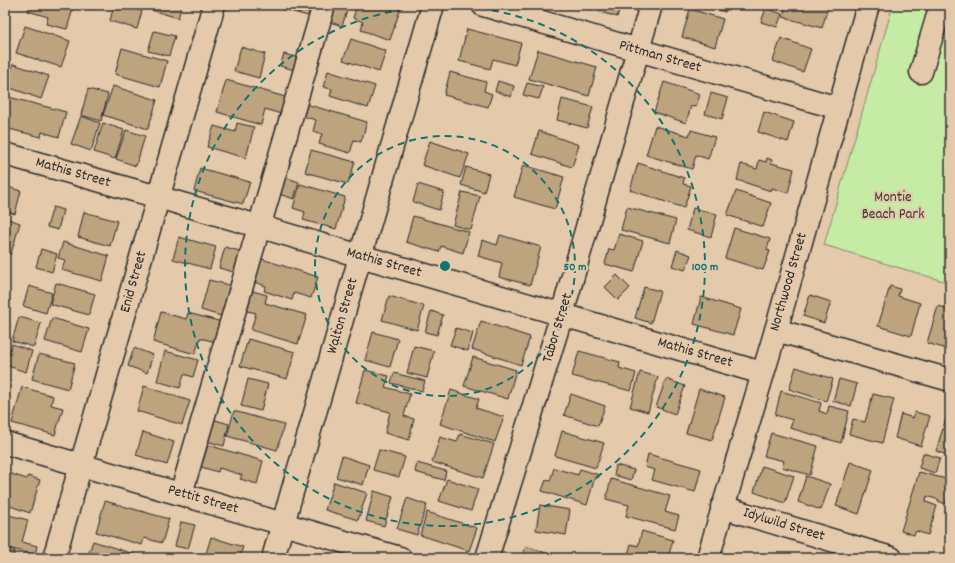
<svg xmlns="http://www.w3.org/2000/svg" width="955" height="563" font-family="Dekko,sans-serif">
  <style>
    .green { fill: #c5eba5; stroke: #788b68 }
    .building { fill: #bda37e; stroke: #2b2b2b }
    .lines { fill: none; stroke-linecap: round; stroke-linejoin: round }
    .minor-casing { stroke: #2b2b2b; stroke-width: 25 }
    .minor { stroke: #e4c9ab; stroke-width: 22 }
    .ring { fill: none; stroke: #0f766e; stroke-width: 2; stroke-dasharray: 7 5 }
    .labels { text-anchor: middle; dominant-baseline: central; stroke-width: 4; stroke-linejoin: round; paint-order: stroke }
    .street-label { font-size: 15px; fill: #2b2b2b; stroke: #e4c9ab }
    .park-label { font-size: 15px; fill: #3a3e37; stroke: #e4c9ab }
    .centre { fill: #0f766e; stroke: #e4c9ab; stroke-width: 2 }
    .ring-label { font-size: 12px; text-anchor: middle; font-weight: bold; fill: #0f766e; stroke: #e4c9ab; stroke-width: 4; stroke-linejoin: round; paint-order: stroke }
  </style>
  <rect width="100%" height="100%" fill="#e4c9ab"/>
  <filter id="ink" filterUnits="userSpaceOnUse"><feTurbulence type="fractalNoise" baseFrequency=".025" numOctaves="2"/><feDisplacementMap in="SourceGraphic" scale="8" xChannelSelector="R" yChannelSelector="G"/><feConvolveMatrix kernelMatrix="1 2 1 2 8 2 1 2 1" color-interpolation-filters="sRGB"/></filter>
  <g filter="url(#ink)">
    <path class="green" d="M893 5H950V283L824 245Z"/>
    <g class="building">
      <path d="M30 5H74L67 29 46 24 48 17 28 11Z"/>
      <path d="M114 5H120L142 11 137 29 110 21Z"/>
      <path d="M135 5H182L178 18Z"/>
      <path d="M267 5H311L308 16Z"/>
      <path d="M329 5H349L342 26 324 20Z"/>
      <path d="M357 5H395L401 7 390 40 361 30 363 22 353 18Z"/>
      <path d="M577 5H621L617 17Z"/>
      <path d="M701 5H727L725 12Z"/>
      <path d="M786 5H821L828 7 822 28 783 17Z"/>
      <path d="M766 8 782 14 777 27 761 22Z"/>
      <path d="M690 9 723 19 715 47 682 37Z"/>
      <path d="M25 26 70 41 61 67 16 53Z"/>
      <path d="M467 29 521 43 515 65 493 59 490 69 459 61Z"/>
      <path d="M154 31 175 36 169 56 148 51Z"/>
      <path d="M781 38 811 49 803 72 773 61Z"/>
      <path d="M351 39 386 51 379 72 343 60Z"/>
      <path d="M241 47 265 54 259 78 234 71Z"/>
      <path d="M122 48 167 61 160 87 115 74Z"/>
      <path d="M538 50 597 67 589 96 529 79Z"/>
      <path d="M284 54 302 59 298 71 280 66Z"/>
      <path d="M13 64 49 76 41 99 5 86Z"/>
      <path d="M328 71 375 86 368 108 330 96 332 89 323 87Z"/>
      <path d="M450 72 486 82 484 91 492 94 488 107 444 95Z"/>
      <path d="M226 80 289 98 284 115 265 109 261 125 217 112Z"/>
      <path d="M498 81 514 86 511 97 495 91Z"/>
      <path d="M664 82 700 94 696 107 691 106 686 123 654 112Z"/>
      <path d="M527 83 543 87 539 99 523 95Z"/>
      <path d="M113 86 157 100 148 129 103 115Z"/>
      <path d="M88 89 108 94 101 121 81 115Z"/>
      <path d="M711 93 728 98 722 119 705 114Z"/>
      <path d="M5 96 66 112 59 137 42 132 41 137 5 128Z"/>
      <path d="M562 99 593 107 587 128 557 120Z"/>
      <path d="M306 104 367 122 361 142 354 140 350 153 319 144 322 134 313 131 316 120 302 116Z"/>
      <path d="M764 112 794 122 788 142 758 132Z"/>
      <path d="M81 116 100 123 91 151 71 144Z"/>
      <path d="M103 123 124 130 115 159 94 152Z"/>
      <path d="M237 123 254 127 246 158 207 147 214 126 235 132Z"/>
      <path d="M655 126 689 136 691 130 715 137 708 159 696 155 692 169 646 155Z"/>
      <path d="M126 130 145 136 136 166 116 159Z"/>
      <path d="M539 131 579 145 572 167 532 154Z"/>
      <path d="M430 141 469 154 460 178 422 165Z"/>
      <path d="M311 150 355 162 348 184 305 172Z"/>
      <path d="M767 158 772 160 771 163 794 169 788 193 772 188 771 191 737 180 741 164 757 169 759 160 766 162Z"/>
      <path d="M638 163 684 178 683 184 691 186 684 208 630 190Z"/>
      <path d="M523 165 564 177 555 209 514 197Z"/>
      <path d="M466 167 489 174 484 192 461 185Z"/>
      <path d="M200 168 250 182 243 204 194 191Z"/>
      <path d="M282 176 299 182 294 199 276 193Z"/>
      <path d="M300 184 345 197 336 229 303 220 305 212 293 208Z"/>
      <path d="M418 184 444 192 439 210 413 202Z"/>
      <path d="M5 186 21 191 15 214 5 211Z"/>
      <path d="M736 191 771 203 763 227 727 215Z"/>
      <path d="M462 192 480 196 471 230 453 225Z"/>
      <path d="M53 207 63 210 58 230 47 227Z"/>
      <path d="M627 207 676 220 670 243 621 230Z"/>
      <path d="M693 208 717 214 711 237 687 230Z"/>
      <path d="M84 212 117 221 110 246 78 237Z"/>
      <path d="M413 216 469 232 463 253 441 246 439 252 406 242Z"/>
      <path d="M5 218 20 223 11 254 5 253Z"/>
      <path d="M734 228 770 239 767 250 770 251 763 270 725 258Z"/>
      <path d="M619 234 643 241 634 272 605 264 609 249 614 250Z"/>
      <path d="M500 235 541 247 530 285 499 277 502 263 478 256 482 240 497 245Z"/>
      <path d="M179 237 216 247 210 269 173 259Z"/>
      <path d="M63 242 109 256 102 281 62 270 65 260 58 258Z"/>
      <path d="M225 247 247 253 241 274 219 268Z"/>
      <path d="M41 249 57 254 52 272 36 267Z"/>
      <path d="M677 250 691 255 685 270 672 266Z"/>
      <path d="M259 258 318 277 311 298 294 293 292 300 264 291 266 286 251 281Z"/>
      <path d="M617 275 630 288 618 300 605 287Z"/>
      <path d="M209 280 233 286 224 317 201 310Z"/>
      <path d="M56 283 95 294 89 315 50 304Z"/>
      <path d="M29 286 52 293 46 313 23 306Z"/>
      <path d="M890 286 900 289 898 296 920 303 911 336 878 326Z"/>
      <path d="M644 287 660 291 651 323 635 318Z"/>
      <path d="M249 290 267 295 265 303 307 315 298 344 251 330 256 313 243 310Z"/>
      <path d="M810 295 831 302 824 323 803 316Z"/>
      <path d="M389 296 424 306 417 330 382 320Z"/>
      <path d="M701 297 741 309 733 335 694 324Z"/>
      <path d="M938 306 950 309V350L927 343Z"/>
      <path d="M431 311 443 315 437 335 425 332Z"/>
      <path d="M161 312 186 319 188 313 226 323 220 343 200 338 195 354 153 342Z"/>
      <path d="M19 317 41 323 34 347 12 341Z"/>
      <path d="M52 318 89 329 82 352 45 341Z"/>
      <path d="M481 321 530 337 521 365 472 349Z"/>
      <path d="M456 328 473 333 468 351 450 345Z"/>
      <path d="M373 332 398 339 390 367 365 360Z"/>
      <path d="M248 339 295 352 287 379 240 366Z"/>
      <path d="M12 344 32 351 26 372 5 365Z"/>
      <path d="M414 346 434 351 427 378 407 373Z"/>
      <path d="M134 348 153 355 147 373 128 366Z"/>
      <path d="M165 351 198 360 193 377 184 374 180 388 157 381Z"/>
      <path d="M579 351 620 362 619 368 636 373 631 391 572 376Z"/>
      <path d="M39 354 75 363 68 389 32 379Z"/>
      <path d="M473 357 516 370 508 399 464 386Z"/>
      <path d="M796 367 833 379 826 401 789 389Z"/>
      <path d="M365 370 389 376 385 387 410 394 404 416 414 419 409 440 385 433 390 412 356 403Z"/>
      <path d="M640 372 658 377 648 412 630 407Z"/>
      <path d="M394 373 425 381 422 391 391 383Z"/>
      <path d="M248 379 268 384 261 411 241 406Z"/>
      <path d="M666 379 685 386 675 414 656 407Z"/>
      <path d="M839 379 857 384 851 406 833 401Z"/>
      <path d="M144 386 190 401 182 425 137 411Z"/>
      <path d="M22 387 53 396 51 405 63 408 55 435 12 423Z"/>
      <path d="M699 389 725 397 712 440 686 433Z"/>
      <path d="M451 390 479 399 476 408 504 417 495 442 440 424Z"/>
      <path d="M781 391 821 403 819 411 827 414 829 406 849 411 841 443 790 428 793 420 775 415Z"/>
      <path d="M571 394 605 406 598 426 564 415Z"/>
      <path d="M873 394 894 399 882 443 849 434 853 419 865 422Z"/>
      <path d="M234 411 284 425 277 450 227 436Z"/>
      <path d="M915 412 930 416 921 446 895 438 901 414 913 418Z"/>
      <path d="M947 415 950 416V456L936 451Z"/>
      <path d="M212 419 229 424 224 446 206 441Z"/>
      <path d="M562 431 604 443 596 468 555 456Z"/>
      <path d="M143 432 174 442 167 465 136 455Z"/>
      <path d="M771 433 818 446 810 475 782 467 784 461 764 456Z"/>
      <path d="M460 434 494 444 483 478 432 462 440 437 457 442Z"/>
      <path d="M208 445 263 461 257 484 240 479 242 475 219 468 218 472 201 467Z"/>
      <path d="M379 450 405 457 399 477 373 470Z"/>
      <path d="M923 453 940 458 935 473 919 468Z"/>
      <path d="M648 454 701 469 695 492 652 480 655 470 645 467Z"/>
      <path d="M342 456 369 465 363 485 336 477Z"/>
      <path d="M850 462 873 470 859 514 836 506Z"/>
      <path d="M417 463 446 471 444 480 415 472Z"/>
      <path d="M616 465 634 470 631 480 614 475Z"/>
      <path d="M762 466 794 476 785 503 754 492Z"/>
      <path d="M554 468 578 475 580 469 599 475 598 478 595 477 587 505 542 491 546 480 550 481Z"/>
      <path d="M5 472 27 479 28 476 40 480 30 513 7 505 8 502 5 501Z"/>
      <path d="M919 472 950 480V489L946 504 938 501 939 500 927 496 926 502 937 506 928 535 916 531 914 535 901 531Z"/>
      <path d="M806 476 830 484 821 510 798 502Z"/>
      <path d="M447 479 478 489 471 511 439 501Z"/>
      <path d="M611 479 670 496 665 512 679 516 675 529 626 516 629 505 606 499Z"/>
      <path d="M334 482 367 493 358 520 325 510Z"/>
      <path d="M374 491 393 497 384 526 366 521Z"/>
      <path d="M407 498 427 505 417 535 397 529Z"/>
      <path d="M105 501 169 519 162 543 144 538 142 545 96 532Z"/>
      <path d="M540 505 570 510 566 535 536 530Z"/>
      <path d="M427 512 477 528 469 551 420 535Z"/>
      <path d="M5 514 28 520 22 542 37 546 35 555 5 547Z"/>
      <path d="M181 522 195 525 188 549 175 546Z"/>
      <path d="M950 530V545L946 543Z"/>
      <path d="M642 531 673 540 668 558H627L631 544 638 546Z"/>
      <path d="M211 537 243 547 239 558 205 557Z"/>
      <path d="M93 541 143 557V558H87Z"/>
      <path d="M526 546 546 553 545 558H522Z"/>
      <path d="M5 548 15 551 13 558H5Z"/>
    </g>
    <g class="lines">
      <g class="minor-casing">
        <g id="minor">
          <path d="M483 5 838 108"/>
          <path d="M921 72 941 5"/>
          <path d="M5 154 158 197 762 373"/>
          <path d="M776 330 950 380"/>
          <path d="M5 443 400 558"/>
          <path d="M181 494 324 5"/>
          <path d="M722 507 891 558"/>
          <path d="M54 558 214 5"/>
          <path d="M273 558 433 5"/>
          <path d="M487 558 562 314 651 5"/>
          <path d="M708 558 776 330 868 5"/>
        </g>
      </g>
      <use href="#minor" class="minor"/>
    </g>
  </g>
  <g class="ring">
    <circle cx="445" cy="266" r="130"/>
    <circle cx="445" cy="266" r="260"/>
  </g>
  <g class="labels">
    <g class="street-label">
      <text transform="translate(660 57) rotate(16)">Pittman Street</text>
      <text transform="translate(73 173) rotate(16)">Mathis Street</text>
      <text transform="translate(384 263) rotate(16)">Mathis Street</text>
      <text transform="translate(134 282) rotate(-74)">Enid Street</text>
      <text transform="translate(789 282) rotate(-74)">Northwood Street</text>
      <text transform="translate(343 316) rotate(-74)">Walton Street</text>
      <text transform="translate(558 328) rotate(-73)">Tabor Street</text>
      <text transform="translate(695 353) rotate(16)">Mathis Street</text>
      <text transform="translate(203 500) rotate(16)">Pettit Street</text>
      <text transform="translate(784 525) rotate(17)">Idylwild Street</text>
    </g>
    <g class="park-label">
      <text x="893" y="198">Montie<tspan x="893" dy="17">Beach Park</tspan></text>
    </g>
  </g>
  <circle cx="445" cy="266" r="6" class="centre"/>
  <g class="ring-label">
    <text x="575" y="270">50 m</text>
    <text x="705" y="270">100 m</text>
  </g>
  <rect width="955" height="563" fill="none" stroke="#e4c9ab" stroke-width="20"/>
  <rect x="10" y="10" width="935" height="543" fill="none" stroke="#2b2b2b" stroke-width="1.5" filter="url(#ink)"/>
</svg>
